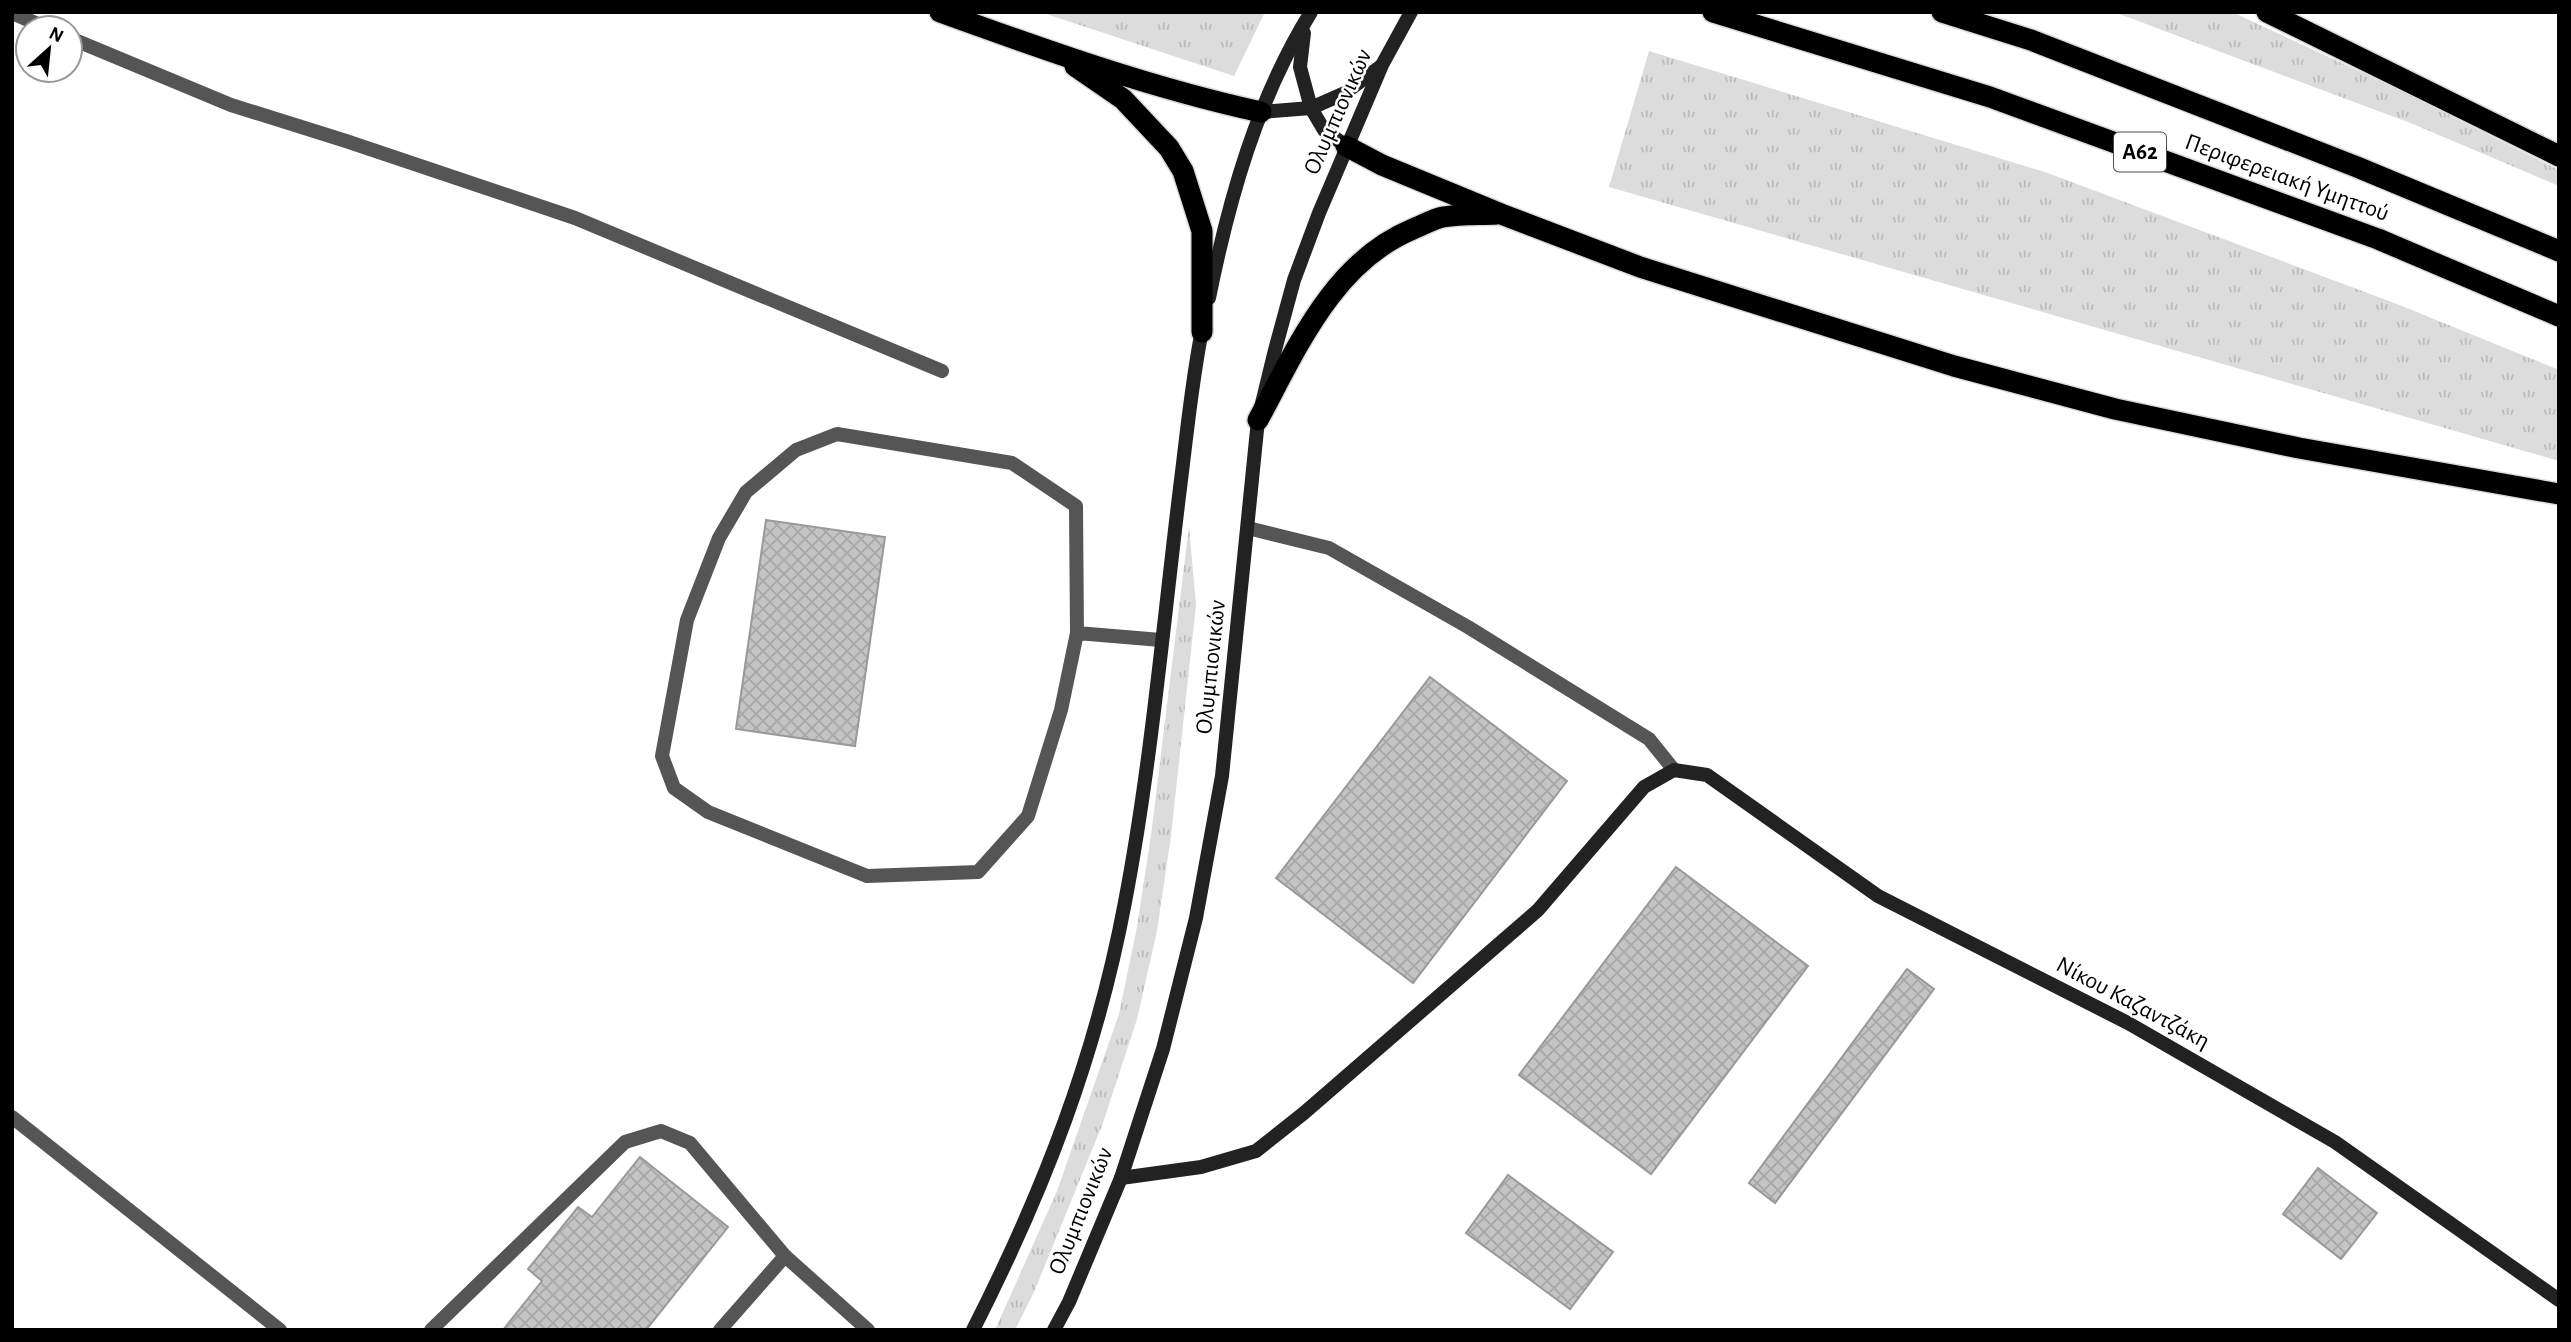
<svg xmlns="http://www.w3.org/2000/svg" width="2571" height="1342" font-family="'Alegreya Sans',sans-serif">
  <style>
    .grass { fill: url(#grass-tufts) }
    .building { fill: url(#building-cross-hatch); stroke: #999; stroke-width: 2 }
    .lines { fill: none; stroke-linecap: round; stroke-linejoin: round }
    .highway-casing { stroke: #dbdbdb; stroke-width: 24 }
    .lane { stroke: #555; stroke-width: 14 }
    .street { stroke: #555; stroke-width: 14 }
    .secondary { stroke: #222; stroke-width: 14 }
    .highway { stroke: #000; stroke-width: 21 }
    .labels { text-anchor: middle; dominant-baseline: central; stroke-width: 5; stroke-linejoin: round; paint-order: stroke }
    .shield { fill: #fff; stroke: #4c4c4c; stroke-width: 2 }
    .shield-label { font-size: 23px; font-weight: bold; fill: #000 }
    .street-label { font-size: 24px; fill: #000; stroke: #fff }
  </style>
  <defs>
    <pattern id="grass-tufts" width="24" height="20" patternUnits="userSpaceOnUse" patternTransform="scale(1.75)"><rect width="24" height="20" fill="#dcdcdc"/><path d="M3 7l-1-3M5 7V3M7 7l1-3M15 17l-1-3M17 17v-4M19 17l1-3" fill="none" stroke="#bbb"/></pattern>
    <pattern id="building-cross-hatch" width="8" height="8" patternUnits="userSpaceOnUse" patternTransform="scale(1.75)"><rect width="8" height="8" fill="#c4c4c4"/><path d="M0 0l8 8M0 8l8-8" fill="none" stroke="#a7a7a7"/></pattern>
  </defs>
  <rect width="100%" height="100%" fill="#fff"/>
  <g class="grass">
    <path d="M1040 12H1265L1234 76Z"/>
    <path d="M2114 12H2232L2389 85 2559 170V186L2413 124Z"/>
    <path d="M1649 51 2045 172 2397 304 2559 370V461L1609 187Z"/>
    <path d="M1189 526 1196 605 1171 836 1157 931 1137 1019 1103 1123 1034 1292 1015 1330H995L1057 1191 1119 1014 1137 927 1151 835Z"/>
  </g>
  <g class="building">
    <path d="M766 520 885 537 855 746 736 729Z"/>
    <path d="M1430 677 1567 781 1413 983 1276 878Z"/>
    <path d="M1676 867 1808 966 1651 1174 1519 1075Z"/>
    <path d="M1907 969 1934 989 1775 1203 1749 1183Z"/>
    <path d="M640 1157 728 1227 646 1330H503L542 1281 528 1269 578 1207 592 1217Z"/>
    <path d="M2318 1168 2377 1213 2341 1259 2283 1214Z"/>
    <path d="M1508 1175 1613 1252 1570 1309 1466 1233Z"/>
  </g>
  <g class="lines">
    <g class="highway-casing">
      <g id="highway">
        <path d="M940 12C1045 50 1151 88 1261 112"/>
        <path d="M1713 12 1990 97 2378 239 2559 316"/>
        <path d="M1942 12 2031 40 2357 167 2559 251"/>
        <path d="M2267 12 2559 156"/>
        <path d="M1075 66 1123 99 1169 148 1183 171 1202 231V332"/>
        <path d="M1346 146 1382 165 1501 214 1640 267 1954 366 2115 409 2299 448 2559 494"/>
        <path d="M1258 420C1297 348 1333 262 1413 229 1423 225 1433 219 1443 217 1460 214 1479 215 1497 214"/>
      </g>
    </g>
    <g class="lane">
      <path d="M12 13 47 28"/>
      <path d="M70 38 231 105 346 141 575 218 942 371"/>
      <path d="M1077 633 1061 710 1028 816 978 872 867 876 708 812 674 788 662 756 687 620 719 538 746 492 796 450 837 434 1012 463 1076 506 1077 633 1161 640"/>
      <path d="M12 1117 280 1330"/>
      <path d="M431 1330 625 1142 661 1131 690 1143 785 1256"/>
      <path d="M720 1330 785 1256 868 1330"/>
    </g>
    <path class="street" d="M1248 528 1329 548 1468 627 1649 739 1674 770"/>
    <g class="secondary">
      <path d="M1304 33 1300 67 1311 108 1324 130 1346 146"/>
      <path d="M1261 112 1311 108 1345 93 1381 66"/>
      <path d="M1209 298C1229 199 1257 99 1311 12"/>
      <path d="M1121 1178 1201 1167 1256 1151 1304 1113 1538 910 1644 787 1674 770 1707 775 1878 896 2128 1023 2335 1142 2559 1300"/>
      <path d="M973 1330C1044 1190 1096 1056 1125 902 1151 766 1163 626 1180 488 1187 433 1192 378 1203 325"/>
      <path d="M1054 1330 1069 1302 1121 1178 1163 1049 1196 918 1222 776 1258 420 1275 350 1294 280 1319 213 1382 65 1411 12"/>
    </g>
    <use href="#highway" class="highway"/>
  </g>
  <g class="labels">
    <rect class="shield" x="2114" y="132.5" width="52" height="39" rx="5"/>
    <g class="shield-label">
      <text x="2140" y="152">Α62</text>
    </g>
    <g class="street-label">
      <text transform="translate(1338 112) rotate(-66)">Ολυμπιονικών</text>
      <text transform="translate(2287 178) rotate(20)">Περιφερειακή Υμηττού</text>
      <text transform="translate(1211 667) rotate(-84)">Ολυμπιονικών</text>
      <text transform="translate(2133 1003) rotate(28)">Νίκου Καζαντζάκη</text>
      <text transform="translate(1081 1211) rotate(-68)">Ολυμπιονικών</text>
    </g>
  </g>
  <rect width="2571" height="1342" fill="none" stroke="#000000" stroke-width="28"/>
  <g transform="translate(49 49) rotate(27)"><circle r="33" fill="#ffffff" stroke="#999999" stroke-width="2"/>
  <path d="M0-5L12 26L0 18L-12 26Z" fill="#000000"/>
  <text y="-10" font-size="19" font-weight="bold" text-anchor="middle" fill="#000000">N</text>
  </g>
</svg>
